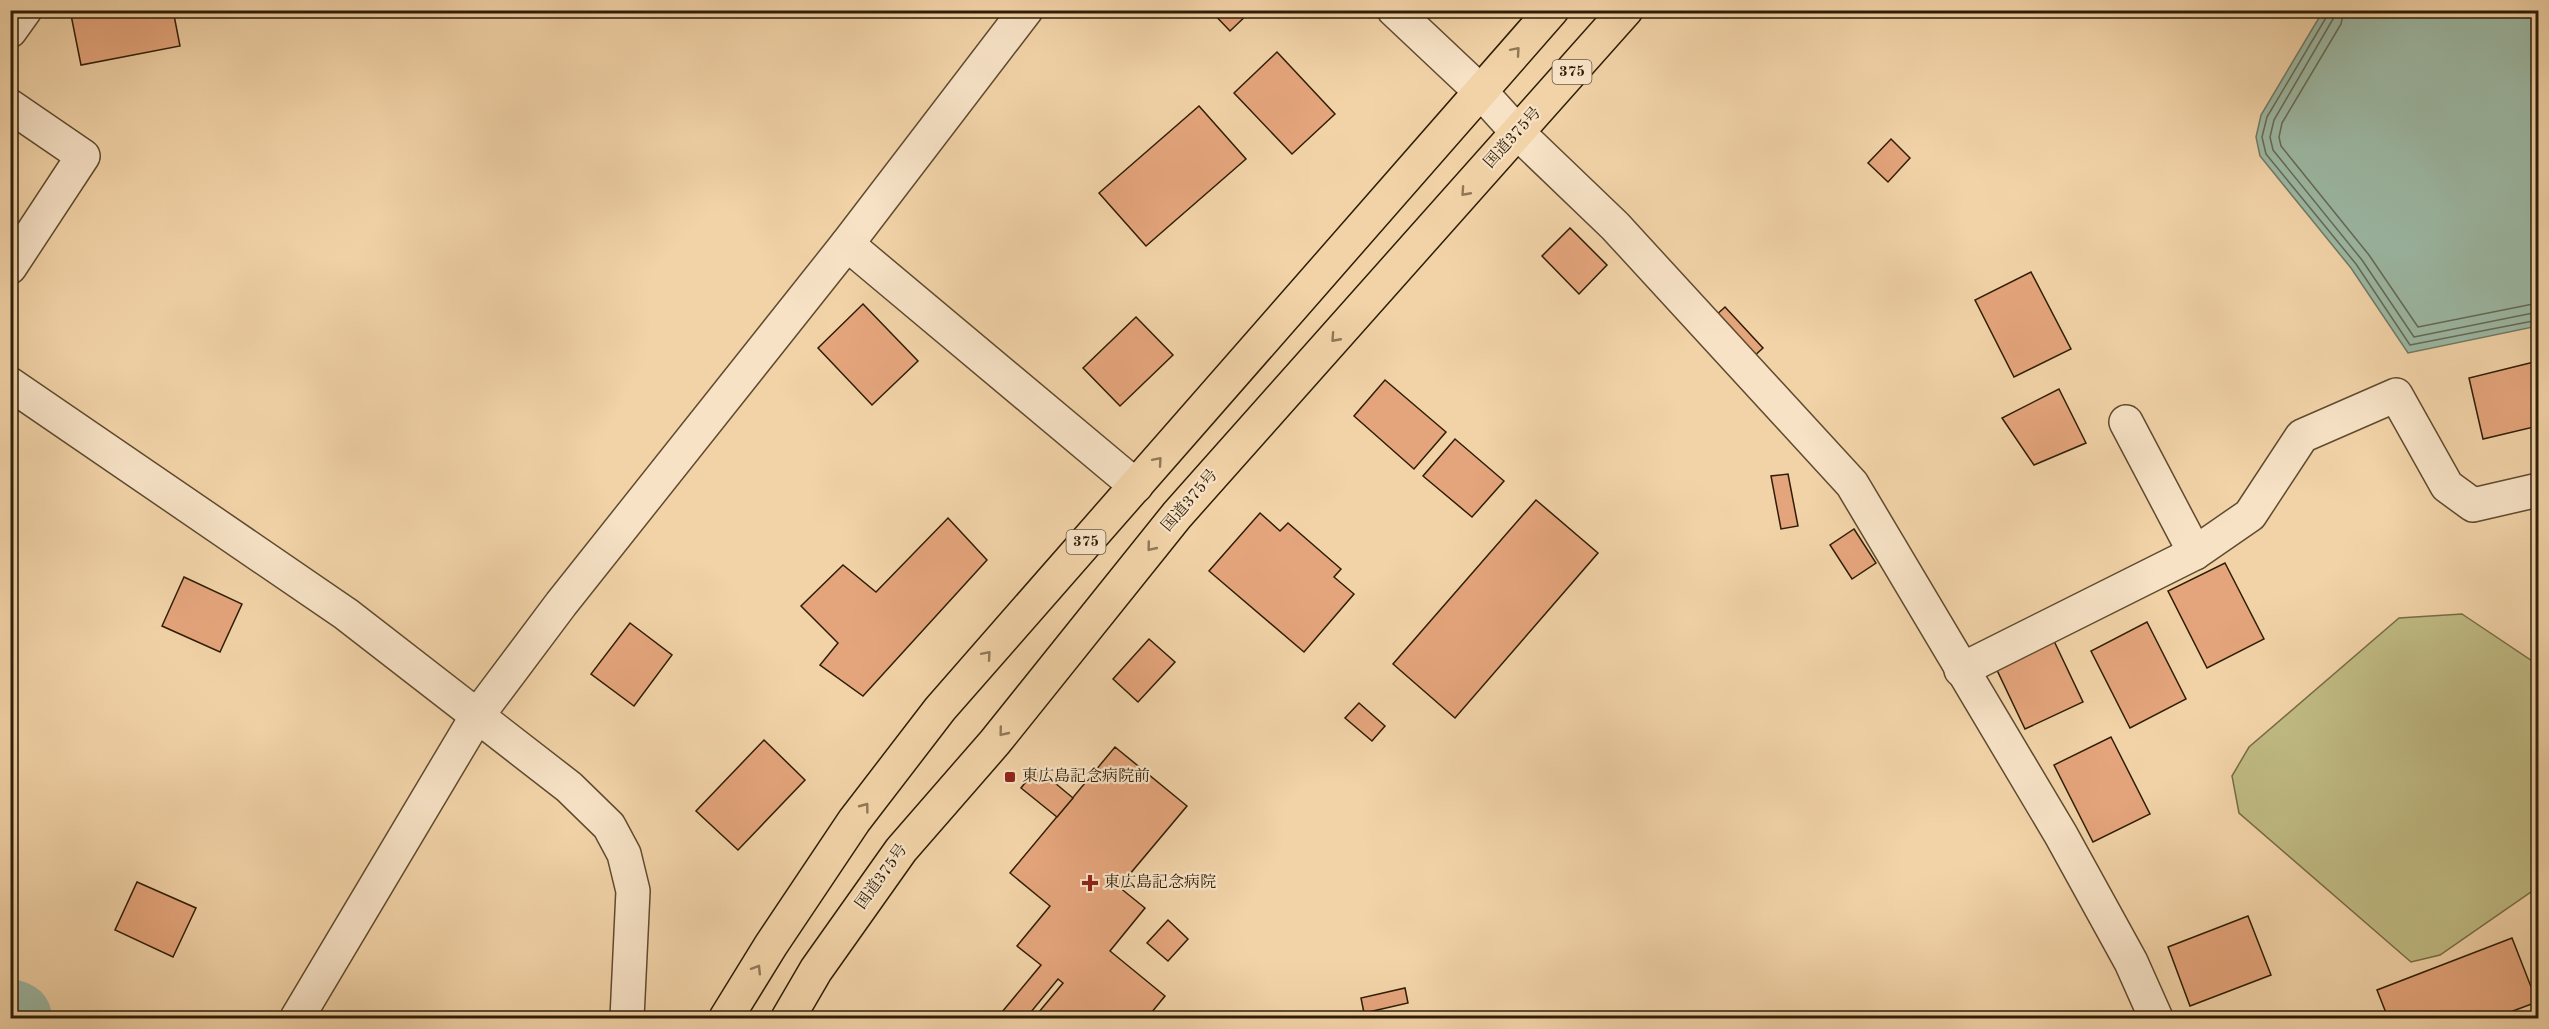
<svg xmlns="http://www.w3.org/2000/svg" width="2549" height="1029" font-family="'Old Standard TT','Noto Serif JP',serif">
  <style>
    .green { fill: #c0bb83; stroke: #776c44; stroke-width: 1.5 }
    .water { fill: #9cb8a4; stroke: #707a65; stroke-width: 1.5 }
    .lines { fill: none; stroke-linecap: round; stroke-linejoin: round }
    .shore { stroke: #656b55; stroke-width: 1.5 }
    .river { stroke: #9cb8a4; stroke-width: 74 }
    .building { fill: #e5a57c; stroke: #2e1e06; stroke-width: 1.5 }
    .minor-casing { stroke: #5f4b2e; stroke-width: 36 }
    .tertiary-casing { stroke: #5f4b2e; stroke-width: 36 }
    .trunk-casing { stroke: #2e1e06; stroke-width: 36 }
    .minor { stroke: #f7e2c6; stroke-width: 33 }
    .tertiary { stroke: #f7e2c6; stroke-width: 33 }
    .trunk { stroke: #f2d3a8; stroke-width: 33 }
    .oneway { stroke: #907857 }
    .poi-dot { fill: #8f2418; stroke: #f7e2c6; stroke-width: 2 }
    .labels { text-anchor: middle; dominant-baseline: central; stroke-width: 4.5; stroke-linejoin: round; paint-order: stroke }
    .shield { fill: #f7e2c6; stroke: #6a5940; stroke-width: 1.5 }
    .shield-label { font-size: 15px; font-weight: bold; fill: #2e1e06 }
    .street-label { font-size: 16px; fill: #2e1e06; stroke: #f7e2c6 }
    .poi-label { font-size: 16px; fill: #2e1e06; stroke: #f7e2c6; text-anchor: start }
  </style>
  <rect width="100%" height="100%" fill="#f2d3a8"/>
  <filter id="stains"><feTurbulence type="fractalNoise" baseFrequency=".00333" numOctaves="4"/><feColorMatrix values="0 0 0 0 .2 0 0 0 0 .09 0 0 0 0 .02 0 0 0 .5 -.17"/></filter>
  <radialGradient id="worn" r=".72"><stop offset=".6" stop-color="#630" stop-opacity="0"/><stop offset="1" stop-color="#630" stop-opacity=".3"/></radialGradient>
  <path class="green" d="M2462 614 2538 665V887L2440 955 2411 962 2239 813 2232 776 2249 747 2399 618Z"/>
  <path class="water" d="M2323 11H2538V326L2408 353 2351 268 2260 156 2256 137 2261 115Z"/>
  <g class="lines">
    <g class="shore">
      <path d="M2327 10V16L2267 117 2262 137 2266 154 2356 264 2410 345 2538 320"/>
      <path d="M2335 10 2333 19 2274 120 2270 137 2273 150 2362 260 2414 337 2538 312"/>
      <path d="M2344 10 2341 24 2282 123 2279 137 2281 146 2369 255 2418 327 2538 303"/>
    </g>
    <path class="river" d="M10 1016 15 1018"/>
  </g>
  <g class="building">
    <path d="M70 10H173L180 46 81 65Z"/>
    <path d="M1210 10H1252L1230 31Z"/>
    <path d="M1277 52 1335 114 1292 154 1234 93Z"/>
    <path d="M1199 106 1246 159 1146 246 1099 193Z"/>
    <path d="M1891 139 1910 158 1888 182 1868 163Z"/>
    <path d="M1570 228 1607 265 1579 294 1542 256Z"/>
    <path d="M2031 272 2071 349 2014 377 1975 300Z"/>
    <path d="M863 304 918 361 872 405 818 348Z"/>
    <path d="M1725 307 1763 348 1752 358 1714 317Z"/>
    <path d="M1136 317 1173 355 1120 406 1083 368Z"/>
    <path d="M2538 361V426L2483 439 2469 378Z"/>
    <path d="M1385 380 1446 432 1414 469 1354 416Z"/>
    <path d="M2059 389 2086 443 2034 465 2002 418Z"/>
    <path d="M1455 439 1504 481 1472 517 1423 476Z"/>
    <path d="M1788 474 1798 526 1781 529 1771 476Z"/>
    <path d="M1536 500 1598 553 1455 718 1393 664Z"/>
    <path d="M1260 513 1280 531 1288 523 1341 569 1334 577 1354 594 1304 652 1209 571Z"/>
    <path d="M948 518 987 560 863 696 820 665 838 643 801 606 843 565 876 592Z"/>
    <path d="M1854 529 1876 563 1852 579 1830 545Z"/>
    <path d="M2225 563 2264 639 2207 668 2168 591Z"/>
    <path d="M184 577 242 604 220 652 162 626Z"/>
    <path d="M2147 622 2186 699 2130 728 2091 651Z"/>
    <path d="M630 623 672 655 634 706 591 674Z"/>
    <path d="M1149 639 1175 662 1138 702 1113 679Z"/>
    <path d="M2054 641 2083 702 2025 729 1996 668Z"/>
    <path d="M1359 703 1385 726 1372 741 1345 718Z"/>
    <path d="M2111 737 2150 814 2093 842 2054 765Z"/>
    <path d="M764 740 805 780 738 850 696 811Z"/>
    <path d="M1115 747 1187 806 1119 887 1145 908 1110 951 1165 996 1147 1018H1034L1063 983 1058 979 1026 1018H997L1041 965 1017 946 1050 906 1010 873Z"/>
    <path d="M1037 768 1073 798 1057 817 1021 788Z"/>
    <path d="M137 882 196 908 173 957 115 930Z"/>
    <path d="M2248 916 2271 975 2190 1006 2168 947Z"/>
    <path d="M1168 920 1188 939 1168 961 1147 943Z"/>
    <path d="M2512 938 2537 1002 2494 1018H2388L2377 990Z"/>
    <path d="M1405 988 1408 1003 1364 1013 1361 998Z"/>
  </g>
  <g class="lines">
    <g class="minor-casing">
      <g id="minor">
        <path d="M10 31 25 10"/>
        <path d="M1480 91 1518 133 1615 226 1852 484 2061 835 2131 962 2156 1018"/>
        <path d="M10 106 83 156 10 267"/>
        <path d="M10 384 346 614 569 787 609 826 624 854 633 891 627 1018"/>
        <path d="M2126 422 2195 553"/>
        <path d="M1961 670 2195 553 2250 515 2302 436 2396 395 2447 486 2473 505 2538 490"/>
      </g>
    </g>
    <g class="tertiary-casing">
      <g id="tertiary">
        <path d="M1394 10 1480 91"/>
        <path d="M847 244 1136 486"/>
        <path d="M297 1018 477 716 561 604 847 244 1026 10"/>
      </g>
    </g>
    <g class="trunk-casing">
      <g id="trunk">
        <path d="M726 1018 771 945 854 821 940 709 1552 10"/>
        <path d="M788 1018 816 970 901 850 995 742 1177 515 1626 10"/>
      </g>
    </g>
    <use href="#minor" class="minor"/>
    <use href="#tertiary" class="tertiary"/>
    <use href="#trunk" class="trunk"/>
  </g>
  <defs><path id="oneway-chevron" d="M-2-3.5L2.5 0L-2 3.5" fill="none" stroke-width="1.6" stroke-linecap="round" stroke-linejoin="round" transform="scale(1.5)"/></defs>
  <g class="oneway">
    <use href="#oneway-chevron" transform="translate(1516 51) rotate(-49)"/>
    <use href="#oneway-chevron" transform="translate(1465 192) rotate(132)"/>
    <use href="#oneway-chevron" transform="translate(1335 338) rotate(132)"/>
    <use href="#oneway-chevron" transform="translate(1158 461) rotate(-49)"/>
    <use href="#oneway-chevron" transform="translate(1151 547) rotate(129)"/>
    <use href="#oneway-chevron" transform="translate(987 655) rotate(-49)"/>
    <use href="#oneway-chevron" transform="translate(1003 732) rotate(129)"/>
    <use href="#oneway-chevron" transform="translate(865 807) rotate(-53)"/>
    <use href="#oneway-chevron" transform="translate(757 969) rotate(-58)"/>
  </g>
  <g class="poi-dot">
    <rect x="1004" y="771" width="12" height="12" rx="3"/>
    <path d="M1087 874h6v6h6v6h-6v6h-6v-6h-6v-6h6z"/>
  </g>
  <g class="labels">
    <g class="shield">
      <rect x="1552.5" y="60" width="39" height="24" rx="4.5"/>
      <rect x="1066.5" y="530" width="39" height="24" rx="4.5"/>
    </g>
    <g class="shield-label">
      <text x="1572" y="72">375</text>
      <text x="1086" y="542">375</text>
    </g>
    <g class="street-label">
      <text transform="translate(1513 138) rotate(-48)">国道375号</text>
      <text transform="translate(1190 501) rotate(-49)">国道375号</text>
      <text transform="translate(882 877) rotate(-54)">国道375号</text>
    </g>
    <g class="poi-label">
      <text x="1022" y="777">東広島記念病院前</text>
      <text x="1104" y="883">東広島記念病院</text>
    </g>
  </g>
  <rect width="2549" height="1029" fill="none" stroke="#f2d3a8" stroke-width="36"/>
  <rect x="12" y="12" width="2525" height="1005" fill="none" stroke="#2e1e06" stroke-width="3"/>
  <rect x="18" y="18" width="2513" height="993" fill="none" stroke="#2e1e06" stroke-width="1.5"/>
  <rect width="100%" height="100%" filter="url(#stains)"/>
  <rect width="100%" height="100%" fill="url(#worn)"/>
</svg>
